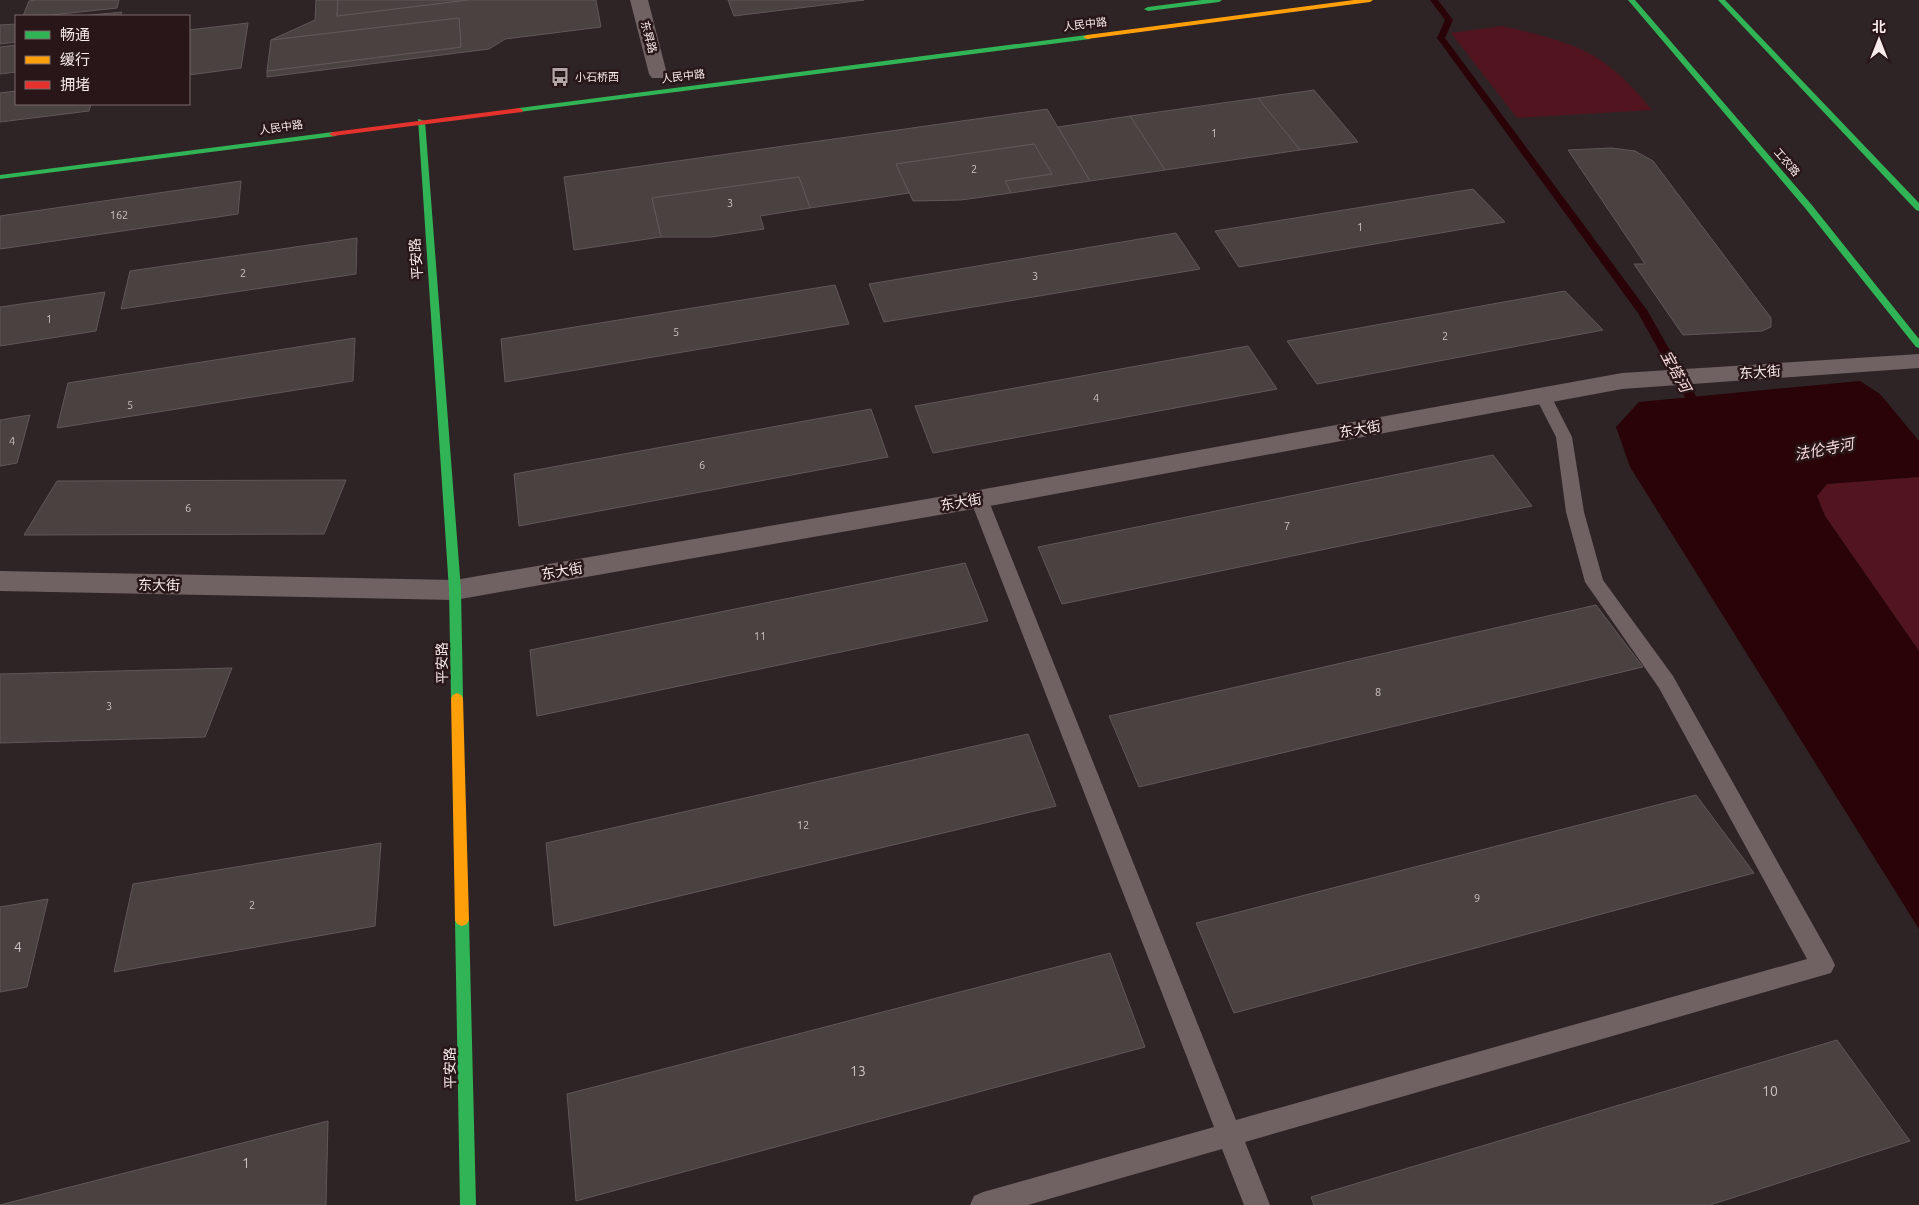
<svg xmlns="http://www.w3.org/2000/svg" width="1919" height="1205" font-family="Ubuntu,'Noto Sans SC',sans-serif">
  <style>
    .green { fill: #52151f }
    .water { fill: #290307 }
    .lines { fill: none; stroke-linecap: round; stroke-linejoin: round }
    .stream { fill: #290307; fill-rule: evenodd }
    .building { fill: #4a4141; stroke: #615758 }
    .lane { fill: #706162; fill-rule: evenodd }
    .street { fill: #706162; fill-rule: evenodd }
    .fast { fill: #30b455; fill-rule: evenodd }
    .slow { fill: #ff9f0a; fill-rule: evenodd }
    .jam { fill: #e5322d; fill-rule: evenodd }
    .labels { text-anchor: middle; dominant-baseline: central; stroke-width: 5; stroke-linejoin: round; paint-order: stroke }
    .far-street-label { font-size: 11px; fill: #f7eaea; stroke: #281618 }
    .far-poi-label { font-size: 11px; fill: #f7eaea; stroke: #281618; text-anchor: start }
    .number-label { font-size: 11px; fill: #ccc0c0 }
    .street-label { font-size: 14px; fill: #f7eaea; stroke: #281618 }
    .near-number-label { font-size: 14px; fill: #ccc0c0 }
    .water-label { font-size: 15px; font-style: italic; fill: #f7dbdc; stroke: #281618 }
  </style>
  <rect width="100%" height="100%" fill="#2f2425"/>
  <g class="green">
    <path d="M1502 26C1576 43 1603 50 1652 110L1517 118 1451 33Z"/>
    <path d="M1919 477V651L1825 516 1817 496 1827 484Z"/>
  </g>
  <path class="water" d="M1860 381 1880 394 1919 441V477L1827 484 1817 496 1825 516 1919 651V929L1630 467 1616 427 1639 402Z"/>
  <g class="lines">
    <path class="stream" d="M1430 0H1438L1453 20 1445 38 1647 310 1705 412 1703 415H1695L1638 313 1437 38 1445 20Z"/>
  </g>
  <g class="building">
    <path d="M36 0H119L117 8 43 16H23L29 1Z"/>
    <path d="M316 0H338L337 16 468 0H596L601 27 505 39 489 49 267 77V71L461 47 459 18 271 40 315 20Z"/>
    <path d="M338 0H468L337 16Z"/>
    <path d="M728 0H864L734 16Z"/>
    <path d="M122 12 120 16H81Z"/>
    <path d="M459 18 461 47 267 71 271 40Z"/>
    <path d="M248 23 241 68 189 75V30Z"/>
    <path d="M16 24V42L0 44V25Z"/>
    <path d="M16 45V72L0 74V47Z"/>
    <path d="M1314 90 1358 142 1300 150 1258 98Z"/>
    <path d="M16 91V104H91L89 111 0 122V93Z"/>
    <path d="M1258 98 1300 150 1165 170 1130 116Z"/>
    <path d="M1047 109 1090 181 1011 193 1005 181 1052 174 1034 144 896 164 909 193 810 208 799 177 652 198 661 237 574 250 564 177Z"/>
    <path d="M1130 116 1165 170 1090 181 1058 127Z"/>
    <path d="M1034 144 1052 174 1005 181 1011 193 961 200 913 201 896 164Z"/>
    <path d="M1612 148 1635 151 1653 161 1771 318V327L1762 331 1683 335 1634 264H1645L1568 150Z"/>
    <path d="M799 177 810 208 760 216 764 229 711 237H661L652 198Z"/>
    <path d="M241 181 238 214 0 249V216Z"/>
    <path d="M1473 189 1505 222 1239 267 1215 231Z"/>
    <path d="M1176 233 1200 269 884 322 869 284Z"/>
    <path d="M357 238 356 274 121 309 130 271Z"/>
    <path d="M835 285 849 324 505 382 501 339Z"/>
    <path d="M1565 291 1603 330 1317 384 1287 341Z"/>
    <path d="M105 292 96 331 0 346V307Z"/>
    <path d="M355 338 353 381 57 428 68 383Z"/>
    <path d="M1248 346 1277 389 933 453 915 406Z"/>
    <path d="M871 409 888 457 519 526 514 474Z"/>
    <path d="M30 415 17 463 0 466V420Z"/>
    <path d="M1493 455 1532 506 1062 604 1038 547Z"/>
    <path d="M346 480 324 534 24 535 57 481Z"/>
    <path d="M965 563 988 621 537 716 530 650Z"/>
    <path d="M1596 605 1643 667 1139 787 1109 716Z"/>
    <path d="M232 668 205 737 0 743V674Z"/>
    <path d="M1028 734 1056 806 554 926 546 843Z"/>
    <path d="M1696 795 1754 873 1234 1013 1196 923Z"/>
    <path d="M381 843 375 926 114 972 133 884Z"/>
    <path d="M48 899 27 987 0 992V907Z"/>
    <path d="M1110 953 1145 1047 576 1201 567 1094Z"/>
    <path d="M1837 1040 1910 1141 1710 1205H1314L1311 1197Z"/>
    <path d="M328 1121 326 1205H0Z"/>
  </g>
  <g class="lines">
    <path class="lane" d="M1543 391 1549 392 1572 437 1584 512 1603 580 1673 676 1831 957 1835 965 1831 973 1245 1142 1270 1205H1244L1222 1149 1028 1205H970L974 1196 983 1192 1214 1127 970 499 973 495 979 493 985 495 988 499 1236 1120 1807 959 1659 688 1585 582 1566 512 1556 437 1535 396 1537 392Z"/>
    <g class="street">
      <path d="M630 0H648L667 74 664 78H652L649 74Z"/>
      <path d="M1919 354V368L1622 389 979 508 455 600 0 591V571L455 580 979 490 1622 373Z"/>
    </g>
    <g class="fast">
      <path d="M1202 0H1222L1219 2 1148 11 1144 9 1148 7Z"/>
      <path d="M1628 0H1635L1811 204 1919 339V348L1916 347 1805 208Z"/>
      <path d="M1718 0H1725L1919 203V211L1916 210Z"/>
      <path d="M1087 35H1090V39L519 112 515 110 519 108Z"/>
      <path d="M418 119 425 121 461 590 463 698 461 701H453L451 698 449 590Z"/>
      <path d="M333 132 337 134 336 136 0 179V175Z"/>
      <path d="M462 914 467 916 469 920 476 1205H460L455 920 457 916Z"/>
    </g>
    <g class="slow">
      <path d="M1354 0H1373L1370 2 1087 39 1083 37 1087 35Z"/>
      <path d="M457 693 461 695 463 698 469 920 467 924 462 926 457 924 455 920 451 698 453 695Z"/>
    </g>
    <path class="jam" d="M519 108 523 110 522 112 333 136 329 134 333 132Z"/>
  </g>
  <defs>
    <g id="bus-bare" transform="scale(1.5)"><path d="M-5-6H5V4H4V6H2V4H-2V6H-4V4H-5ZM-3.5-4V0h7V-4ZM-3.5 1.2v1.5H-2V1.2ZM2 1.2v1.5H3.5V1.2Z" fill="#b1a5a5" stroke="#281618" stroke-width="2.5" paint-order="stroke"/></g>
  </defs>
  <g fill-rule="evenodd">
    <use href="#bus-bare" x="560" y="77"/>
  </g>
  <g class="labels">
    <g class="far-street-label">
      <text transform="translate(1085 24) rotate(-7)">人民中路</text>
      <text transform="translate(649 37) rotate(75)">东昇路</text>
      <text transform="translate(683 76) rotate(-7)">人民中路</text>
      <text transform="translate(281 127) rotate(-8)">人民中路</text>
      <text transform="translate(1787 162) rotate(49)">工农路</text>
    </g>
    <g class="far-poi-label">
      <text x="575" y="77">小石桥西</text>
    </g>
    <g class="number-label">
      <text x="1214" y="133">1</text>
      <text x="974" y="169">2</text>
      <text x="730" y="203">3</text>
      <text x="119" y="215">162</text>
      <text x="1360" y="227">1</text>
      <text x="243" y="273">2</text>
      <text x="1035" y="276">3</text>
      <text x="49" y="319">1</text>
      <text x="676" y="332">5</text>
      <text x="1445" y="336">2</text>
      <text x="1096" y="398">4</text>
      <text x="130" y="405">5</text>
      <text x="12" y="441">4</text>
      <text x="702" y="465">6</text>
      <text x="188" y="508">6</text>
      <text x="1287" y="526">7</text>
      <text x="760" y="636">11</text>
      <text x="1378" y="692">8</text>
      <text x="109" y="706">3</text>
      <text x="803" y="825">12</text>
      <text x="1477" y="898">9</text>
      <text x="252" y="905">2</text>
    </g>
    <g class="street-label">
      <text transform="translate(416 259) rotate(-94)">平安路</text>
      <text transform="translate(1760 372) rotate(-4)">东大街</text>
      <text transform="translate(1360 429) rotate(-10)">东大街</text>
      <text transform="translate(961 502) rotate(-10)">东大街</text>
      <text transform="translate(562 571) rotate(-10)">东大街</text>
      <text transform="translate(159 585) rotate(1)">东大街</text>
      <text transform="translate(442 663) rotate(-91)">平安路</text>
      <text transform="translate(450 1068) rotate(-91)">平安路</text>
    </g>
    <g class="near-number-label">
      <text x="18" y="947">4</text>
      <text x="858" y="1071">13</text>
      <text x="1770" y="1091">10</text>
      <text x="246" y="1163">1</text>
    </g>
    <g class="water-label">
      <text transform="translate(1676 371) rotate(61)">宝塔河</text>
      <text transform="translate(1824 449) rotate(-11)">法伦寺河</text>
    </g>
  </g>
  <rect x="15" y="15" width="175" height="90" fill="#281618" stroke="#7b6b6c"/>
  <rect x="25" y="31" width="25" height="8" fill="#30b455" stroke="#7b6b6c"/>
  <text x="60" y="40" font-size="15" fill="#f7eaea">畅通</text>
  <rect x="25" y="56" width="25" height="8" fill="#ff9f0a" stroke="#7b6b6c"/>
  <text x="60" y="65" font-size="15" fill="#f7eaea">缓行</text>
  <rect x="25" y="81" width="25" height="8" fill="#e5322d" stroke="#7b6b6c"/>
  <text x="60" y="90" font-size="15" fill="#f7eaea">拥堵</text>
  <g transform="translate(1879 40)" stroke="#281618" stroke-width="4" paint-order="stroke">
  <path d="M0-4L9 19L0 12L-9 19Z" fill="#f7eaea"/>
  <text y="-8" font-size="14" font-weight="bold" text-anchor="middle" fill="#f7eaea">北</text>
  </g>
</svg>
